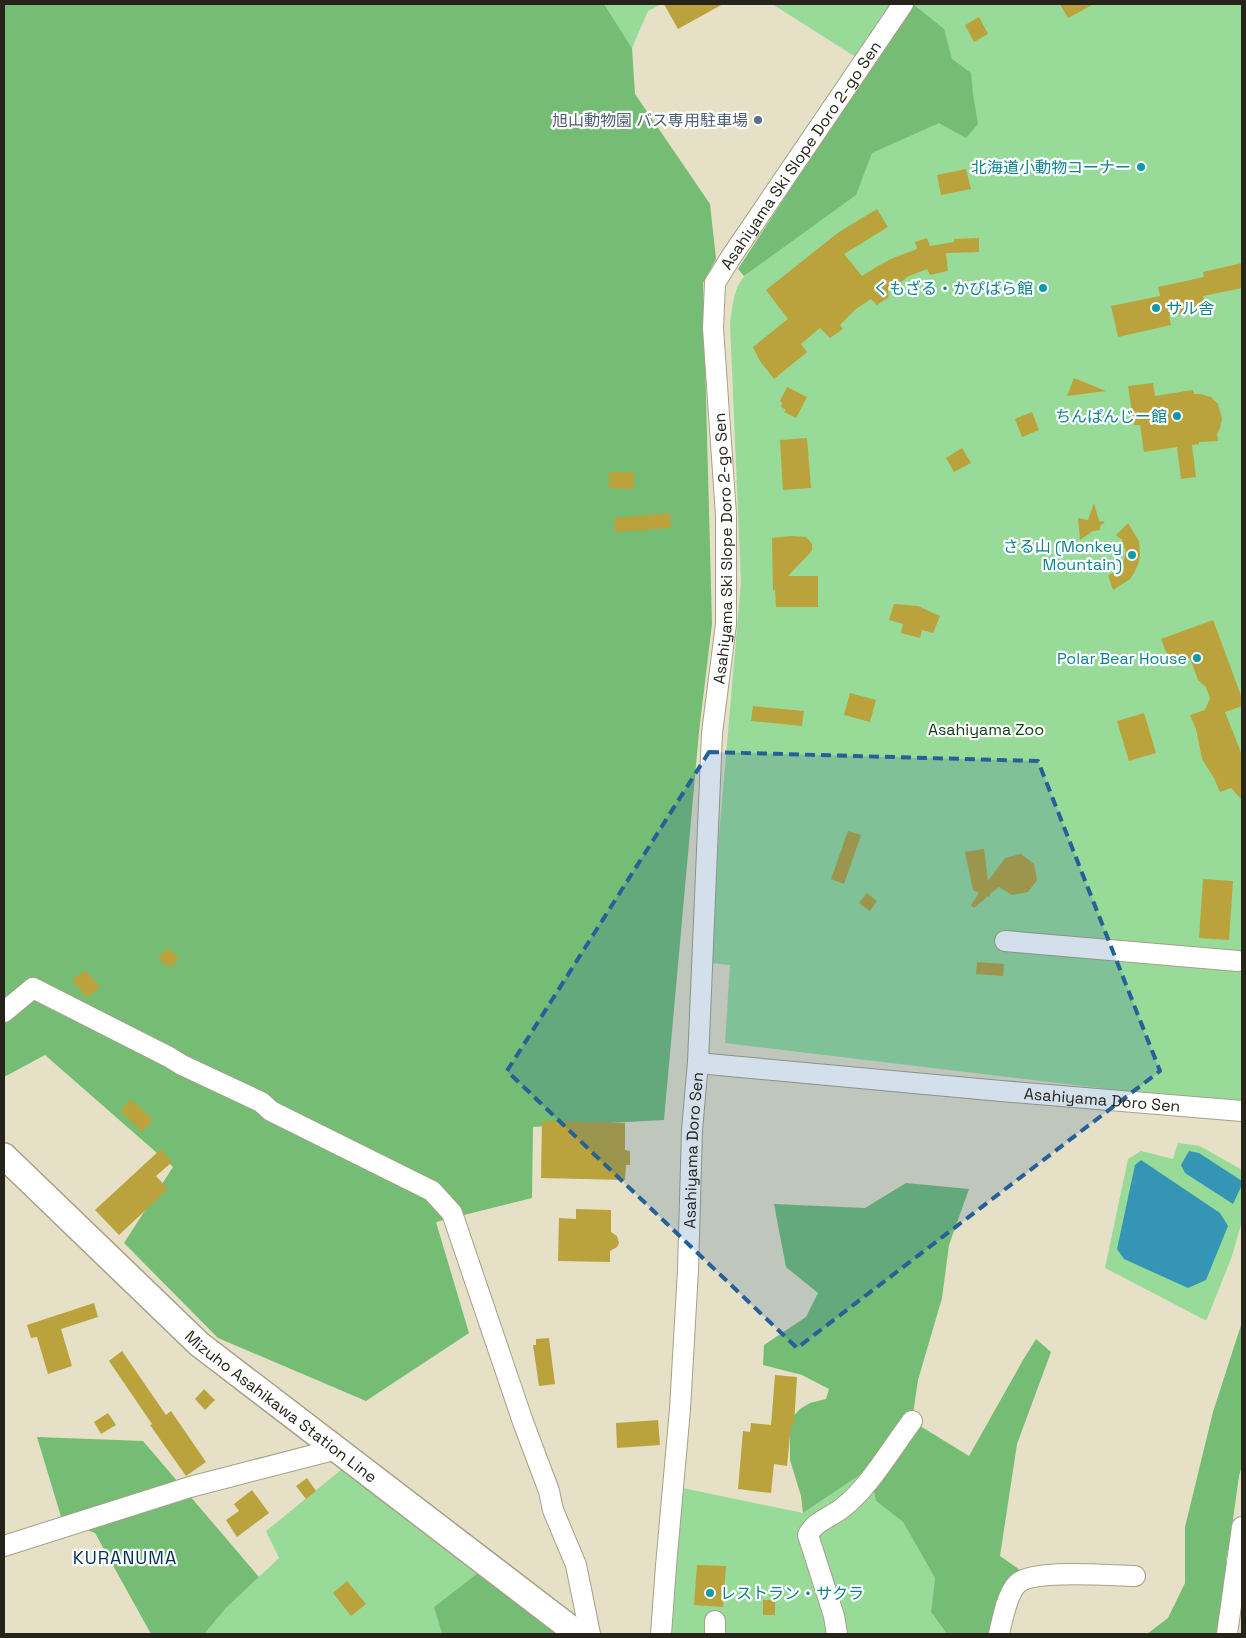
<svg xmlns="http://www.w3.org/2000/svg" width="1246" height="1638" font-family="'Space Grotesk','Noto Sans JP',sans-serif">
  <style>
    .green { fill: #98da98 }
    .forest { fill: #75bc75 }
    .water { fill: #3496b4 }
    .building { fill: #baa33c }
    .lines { fill: none; stroke-linecap: round; stroke-linejoin: round }
    .minor-casing { stroke: #a6a088; stroke-width: 22 }
    .major-casing { stroke: #a6a088; stroke-width: 28 }
    .minor { stroke: #fff; stroke-width: 20 }
    .major { stroke: #fff; stroke-width: 25 }
    .marked { fill: #256198; fill-opacity: 0.2; stroke: #256198; stroke-width: 4; stroke-dasharray: 10 6; stroke-linejoin: round }
    .service-dot { fill: #5c6f8a; stroke: #fff; stroke-width: 2 }
    .culture-dot { fill: #0f9aa8; stroke: #fff; stroke-width: 2 }
    .labels { text-anchor: middle; dominant-baseline: central; stroke-width: 4.5; stroke-linejoin: round; paint-order: stroke }
    .service-label { font-size: 16px; fill: #4e5e75; stroke: #fff; text-anchor: end }
    .street-label { font-size: 16px; fill: #26241a; stroke: #fff }
    .culture-label { font-size: 16px; fill: #0d838f; stroke: #fff; text-anchor: end }
    .park-label { font-size: 16px; fill: #083d0e; stroke: #fff }
    .neighbourhood-label { font-size: 18px; letter-spacing: 1px; fill: #053055; stroke: #fff }
  </style>
  <rect width="100%" height="100%" fill="#e6e0c6"/>
  <g class="green">
    <path d="M604 4H662L648 11 632 48Z"/>
    <path d="M772 4H897L859 59Z"/>
    <path d="M913 4H1242V1105L725 1043 730 965 708 963 741 582 730 323C733 306 733 286 747 274L918 8Z"/>
    <path d="M1178 1143 1200 1146 1242 1170V1221L1232 1256 1207 1319 1205 1320 1105 1268 1128 1159 1141 1151 1173 1159Z"/>
    <path d="M352 1461 488 1565 434 1607 442 1634H207L206 1632 226 1608 279 1558 266 1531Z"/>
    <path d="M869 1469 876 1501 903 1522 935 1578 931 1612 947 1634H662L673 1486 803 1513Z"/>
  </g>
  <g class="forest">
    <path d="M4 4H604L632 48 635 94 710 204 716 259 703 283 712 624 699 732 664 1120 533 1127 532 1198 436 1222 469 1333 366 1401 218 1338 124 1243 173 1167 45 1055 4 1077Z"/>
    <path d="M911 4H913L944 29 952 59 971 73 973 94 978 124 966 138 939 123 872 153 856 195 744 276 738 269Z"/>
    <path d="M906 1183 969 1189 949 1245 942 1298 918 1380 912 1421 969 1456 1023 1360 1036 1339 1051 1352 1017 1444 1000 1556 1030 1577 999 1634H947L931 1612 935 1578 903 1522 876 1501 869 1469 803 1513 801 1496 790 1460V1420L800 1409 810 1403 826 1399 829 1389 802 1375 763 1365 764 1345 806 1317 818 1293 786 1267 774 1204 865 1208Z"/>
    <path d="M1242 1322V1465L1239 1476 1231 1534 1226 1559V1574L1217 1634H1147L1168 1618 1185 1583V1527L1213 1412Z"/>
    <path d="M37 1437 143 1441 259 1577 226 1608 206 1632 207 1634H151L95 1533 62 1520Z"/>
    <path d="M488 1565 581 1634H442L434 1607Z"/>
  </g>
  <g class="water">
    <path d="M1189 1151 1199 1153 1242 1181V1185L1233 1204 1185 1173 1181 1165Z"/>
    <path d="M1141 1160 1220 1213 1228 1226 1206 1280 1188 1288 1124 1259 1117 1249 1135 1165Z"/>
  </g>
  <g class="building">
    <path d="M664 4H723L678 29Z"/>
    <path d="M1060 4H1094L1068 18Z"/>
    <path d="M979 17 988 34 974 42 965 25Z"/>
    <path d="M966 169 971 189 941 195 937 175Z"/>
    <path d="M877 209 888 227 844 254 862 276 878 266 893 258 917 249 915 242 927 238 930 246 954 242V239L979 238V252L946 253 948 271 930 275 927 269 907 277 900 283 888 289 889 297 877 305 871 299 856 309 840 325 843 329 830 338 820 328 801 344 807 352 774 379 760 361 753 347 788 319 766 290 839 232Z"/>
    <path d="M1242 263V288L1203 296 1206 308 1169 316 1171 325 1118 337 1111 306 1160 296 1158 287 1204 277 1203 272Z"/>
    <path d="M1074 378 1106 391 1067 396Z"/>
    <path d="M1153 383 1155 396 1193 390 1194 394H1201L1211 397 1218 404 1222 419 1220 428 1217 434 1218 441 1199 442V444L1192 445 1196 477 1181 479 1177 447 1144 452 1140 425H1134L1128 386Z"/>
    <path d="M787 387 807 397 796 418 784 412 786 410 781 407 782 403 780 401Z"/>
    <path d="M1032 412 1039 430 1022 437 1015 419Z"/>
    <path d="M807 438 811 488 783 490 780 440Z"/>
    <path d="M962 448 971 463 954 472 946 458Z"/>
    <path d="M609 472H634V489L609 488Z"/>
    <path d="M1094 503 1099 521 1105 522 1100 526V530L1093 531 1080 540 1078 518 1088 520Z"/>
    <path d="M670 513 671 528 615 532 614 518Z"/>
    <path d="M1128 523 1139 541 1140 553 1139 562 1134 573 1130 579 1113 590 1108 575 1116 572 1122 566 1126 552 1122 540 1116 535Z"/>
    <path d="M791 536 806 537 812 544V550L810 553 788 576H818V607H776L775 589 773 591 772 538Z"/>
    <path d="M894 604 918 606 940 616 933 633 922 630 920 638 901 633 903 624 889 620Z"/>
    <path d="M1213 620 1242 698V706L1225 712 1242 755V800L1231 788 1220 792 1214 778 1202 759 1196 729 1190 715 1205 710 1210 698 1206 687 1198 680 1190 658 1171 665 1161 639Z"/>
    <path d="M850 693 876 700 870 722 844 715Z"/>
    <path d="M753 706 804 711 802 726 751 721Z"/>
    <path d="M1144 713 1156 753 1129 761 1117 721Z"/>
    <path d="M848 831 861 835 844 884 831 879Z"/>
    <path d="M984 849 988 881 1005 858 1021 854 1034 864 1037 880 1028 892 1012 895 999 887 990 894V897L988 896 974 908 971 905 979 893 973 890 965 852Z"/>
    <path d="M1203 879 1233 881 1229 940 1199 938Z"/>
    <path d="M867 893 877 901 870 911 859 903Z"/>
    <path d="M166 948 179 957 171 968 158 959Z"/>
    <path d="M977 962 1004 964 1003 976 976 974Z"/>
    <path d="M85 970 100 987 87 998 72 980Z"/>
    <path d="M131 1099 153 1120 142 1132 120 1111Z"/>
    <path d="M542 1121 625 1123V1150L630 1151V1165H626L625 1180 541 1178Z"/>
    <path d="M161 1149 172 1162 156 1176 168 1189 119 1235 95 1210Z"/>
    <path d="M576 1209 611 1210V1232L617 1236 619 1243 617 1247 610 1251V1262L558 1261 559 1218 576 1219Z"/>
    <path d="M94 1303 98 1317 61 1329 72 1366 48 1374 37 1337 31 1338 27 1325Z"/>
    <path d="M549 1338 555 1384 539 1386 533 1345H536V1339Z"/>
    <path d="M122 1351 166 1415 171 1411 206 1462 186 1476 150 1425 152 1424 109 1361Z"/>
    <path d="M775 1375 797 1377 794 1425H791L787 1466 774 1464 771 1493 738 1489 743 1431 750 1432 751 1423 771 1425Z"/>
    <path d="M204 1389 215 1400 205 1410 195 1399Z"/>
    <path d="M108 1413 116 1425 101 1434 94 1422Z"/>
    <path d="M658 1420 660 1445 617 1448 616 1423Z"/>
    <path d="M307 1478 316 1491 306 1499 296 1486Z"/>
    <path d="M252 1490 269 1513 237 1537 226 1520 239 1511 234 1504Z"/>
    <path d="M697 1565 726 1566 723 1607 694 1605Z"/>
    <path d="M347 1581 366 1604 351 1616 333 1593Z"/>
    <rect x="763" y="1600" width="12" height="15"/>
  </g>
  <g class="lines">
    <g class="minor-casing">
      <g id="minor">
        <path d="M1005 941 1238 961"/>
        <path d="M4 1012 33 988 169 1057 182 1065 261 1102 271 1111 432 1191 452 1213 523 1422 549 1491 553 1510 576 1565 590 1634"/>
        <path id="s1" d="M698 1062 708 1064 1001 1091 1242 1111"/>
        <path d="M4 1546 190 1487 337 1449"/>
        <path d="M715 1621V1634"/>
        <path id="s2" d="M661 1634 666 1566 680 1409 688 1270 692 1130 698 1062 712 733 726 624V515L713 328 715 283 731 257 903 4"/>
        <path d="M837 1634 834 1616 808 1535C814 1522 829 1518 841 1509 868 1489 891 1449 912 1421"/>
        <path d="M999 1634C1002 1621 1007 1594 1017 1584 1033 1568 1111 1576 1135 1576"/>
        <path d="M1227 1634 1242 1527"/>
      </g>
    </g>
    <g class="major-casing">
      <g id="major">
        <path id="s3" d="M4 1156 199 1344 578 1634"/>
      </g>
    </g>
    <use href="#minor" class="minor"/>
    <use href="#major" class="major"/>
  </g>
  <path class="marked" d="M709 752 1038 761 1160 1071 797 1348 507 1071Z"/>
  <circle class="service-dot" cx="758" cy="120" r="5"/>
  <g class="culture-dot">
    <circle cx="1141" cy="167" r="5"/>
    <circle cx="1043" cy="288" r="5"/>
    <circle cx="1156" cy="308" r="5"/>
    <circle cx="1177" cy="416" r="5"/>
    <circle cx="1132" cy="555" r="5"/>
    <circle cx="1197" cy="658" r="5"/>
    <circle cx="710" cy="1593" r="5"/>
  </g>
  <g class="labels">
    <g class="service-label">
      <text x="748" y="120">旭山動物園 バス専用駐車場</text>
    </g>
    <g class="street-label">
      <text stroke="none"><textPath href="#s2" startOffset="1508">Asahiyama Ski Slope Doro 2-go Sen</textPath></text>
      <text stroke="none"><textPath href="#s2" startOffset="1088">Asahiyama Ski Slope Doro 2-go Sen</textPath></text>
      <text stroke="none"><textPath href="#s1" startOffset="406">Asahiyama Doro Sen</textPath></text>
      <text stroke="none"><textPath href="#s2" startOffset="485">Asahiyama Doro Sen</textPath></text>
      <text stroke="none"><textPath href="#s3" startOffset="374">Mizuho Asahikawa Station Line</textPath></text>
    </g>
    <g class="culture-label">
      <text x="1131" y="167">北海道小動物コーナー</text>
      <text x="1033" y="288">くもざる・かぴばら館</text>
      <text x="1166" y="308" text-anchor="start">サル舎</text>
      <text x="1167" y="416">ちんぱんじー館</text>
      <text x="1122" y="546">さる山 (Monkey<tspan x="1122" dy="18">Mountain)</tspan></text>
      <text x="1187" y="658">Polar Bear House</text>
      <text x="720" y="1593" text-anchor="start">レストラン・サクラ</text>
    </g>
    <g class="park-label">
      <text x="986" y="729">Asahiyama Zoo</text>
    </g>
    <g class="neighbourhood-label">
      <text x="125" y="1557">KURANUMA</text>
    </g>
  </g>
  <rect width="1246" height="1638" fill="none" stroke="#26241a" stroke-width="10"/>
</svg>
